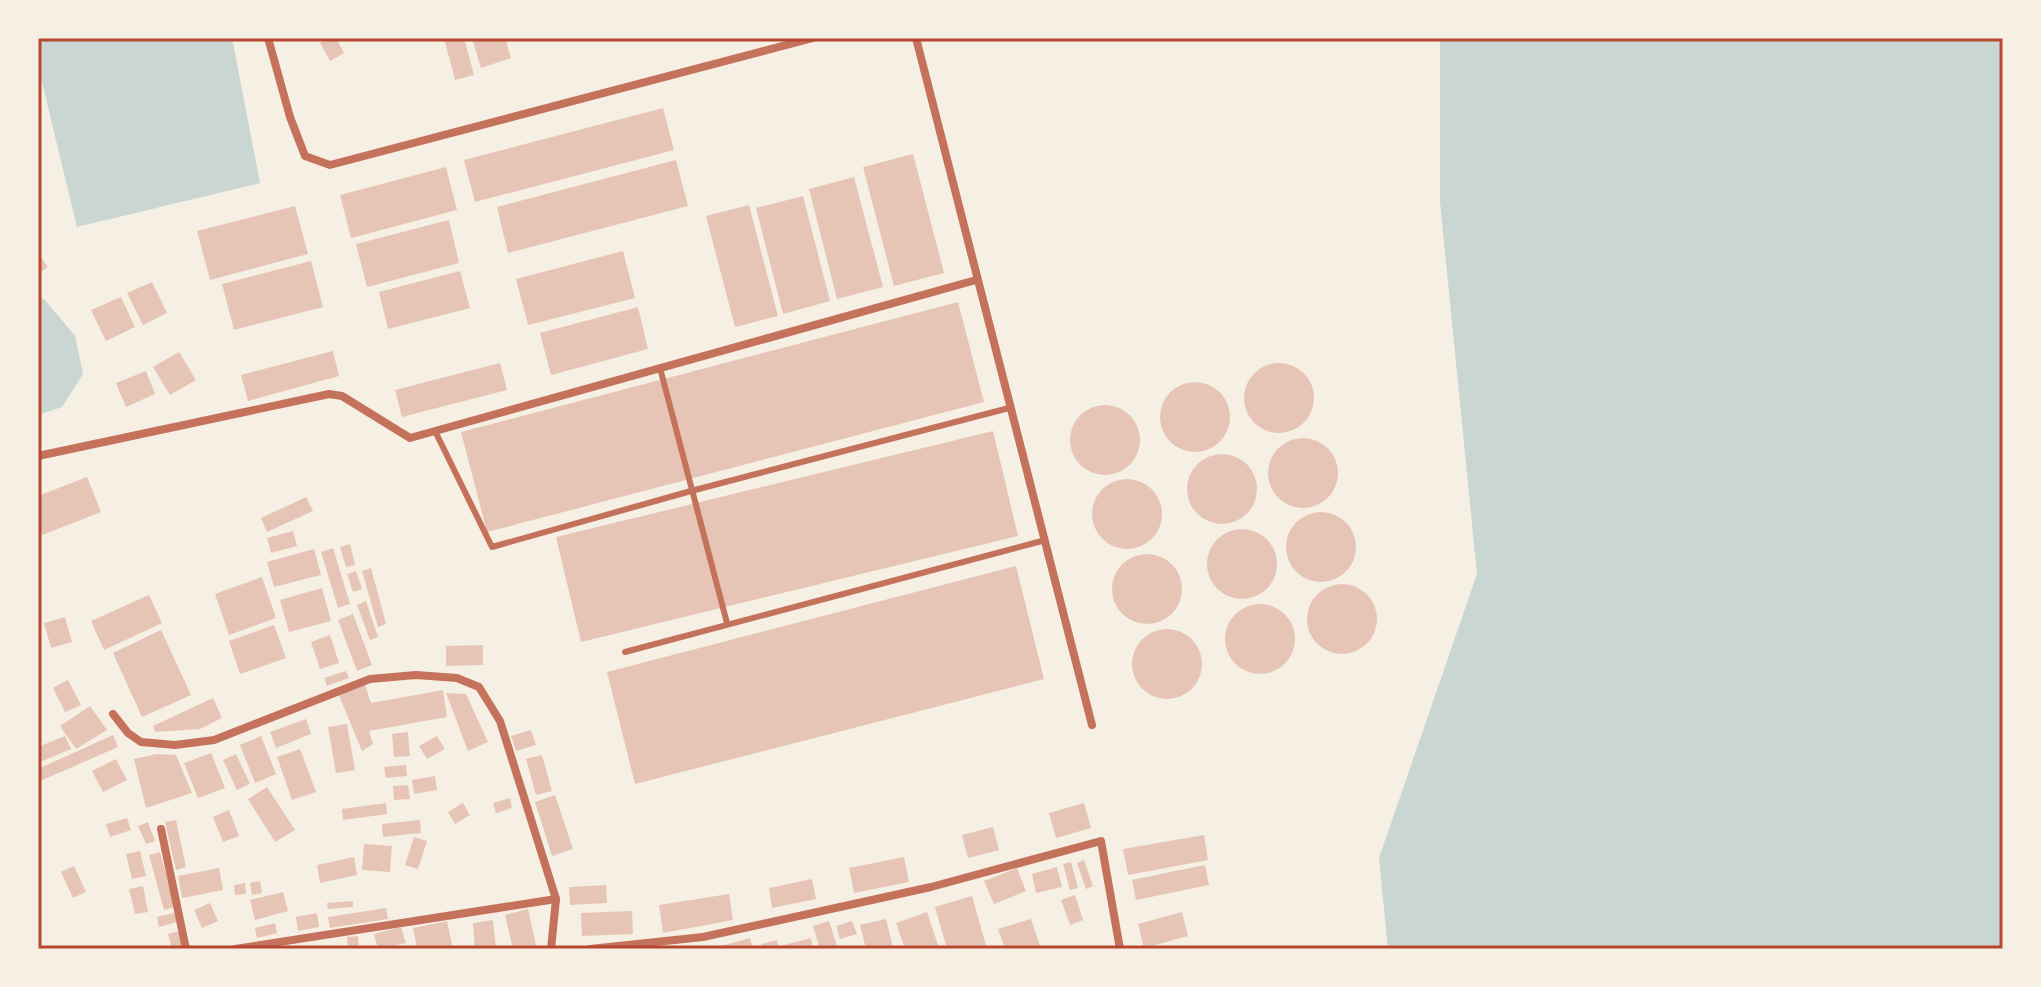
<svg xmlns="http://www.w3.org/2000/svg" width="2041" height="987" font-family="Ubuntu,sans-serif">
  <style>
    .water { fill: #c9d6d2 }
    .building { fill: #e6c5b7 }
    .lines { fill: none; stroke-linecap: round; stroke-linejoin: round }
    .service { stroke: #c5725c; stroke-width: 6 }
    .minor { stroke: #c5725c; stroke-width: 8 }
    .neatline { fill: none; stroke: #b5482f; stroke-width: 3 }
  </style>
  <rect width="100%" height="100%" fill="#f6efe4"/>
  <g class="water">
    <path d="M38 38H232L260 183 77 227 38 66Z"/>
    <path d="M1440 38H2003V949H1388L1379 858 1477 574 1440 202Z"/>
    <path d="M38 299H44L75 336 83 374 62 407 38 415Z"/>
  </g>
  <g class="building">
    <path d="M328 38H336L344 53 330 61 320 43Z"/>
    <path d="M444 38H464L474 75 455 80Z"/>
    <path d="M472 38H505L511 58 481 68Z"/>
    <path d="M663 108 674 150 475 202 464 160Z"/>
    <path d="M913 154 944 273 894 286 863 167Z"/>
    <path d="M676 160 688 206 508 253 497 207Z"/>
    <path d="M446 167 457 210 351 238 340 195Z"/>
    <path d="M854 177 883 287 837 299 809 189Z"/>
    <path d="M803 196 830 301 783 314 756 208Z"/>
    <path d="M749 205 778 316 735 327 706 216Z"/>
    <path d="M295 206 308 254 210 280 197 231Z"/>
    <path d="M449 220 459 263 367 287 356 244Z"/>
    <path d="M623 251 635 298 528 325 516 279Z"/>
    <path d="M38 253 48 267 38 274Z"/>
    <path d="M311 261 323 307 234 330 222 284Z"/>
    <path d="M460 271 470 308 388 329 379 292Z"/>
    <path d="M152 282 167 313 143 325 127 293Z"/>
    <path d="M121 297 135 327 106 341 91 310Z"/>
    <path d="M958 302 984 402 487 532 461 432Z"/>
    <path d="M638 307 648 349 551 375 540 333Z"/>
    <path d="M333 351 339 376 248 401 241 375Z"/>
    <path d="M179 352 196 380 170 395 153 367Z"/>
    <circle cx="1279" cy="398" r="35"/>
    <path d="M500 363 507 390 402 417 395 390Z"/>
    <path d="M146 371 155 394 126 407 116 383Z"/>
    <circle cx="1195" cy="417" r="35"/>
    <circle cx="1105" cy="440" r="35"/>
    <path d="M993 431 1018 536 581 642 556 537Z"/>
    <circle cx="1303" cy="473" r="35"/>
    <circle cx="1222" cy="489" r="35"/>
    <path d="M87 477 101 512 42 535 38 525V496Z"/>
    <circle cx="1127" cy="514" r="35"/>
    <path d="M306 497 313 511 267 532 261 518Z"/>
    <circle cx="1321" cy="547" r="35"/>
    <circle cx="1242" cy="564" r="35"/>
    <path d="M293 531 297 546 271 553 267 538Z"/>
    <path d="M350 544 355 565 346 567 340 547Z"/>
    <path d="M333 548 350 604 338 608 321 552Z"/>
    <path d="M314 549 321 575 274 587 267 562Z"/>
    <circle cx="1147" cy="589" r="35"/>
    <path d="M1016 566 1044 679 635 784 607 672Z"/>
    <path d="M371 568 386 624 378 627 362 571Z"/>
    <path d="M356 571 362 589 353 592 347 574Z"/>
    <path d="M262 577 276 618 229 635 215 594Z"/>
    <circle cx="1342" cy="619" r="35"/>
    <path d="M322 588 331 621 289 632 280 600Z"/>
    <path d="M149 595 162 623 104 650 91 621Z"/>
    <path d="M366 601 378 637 370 640 357 605Z"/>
    <circle cx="1260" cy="639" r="35"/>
    <path d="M353 614 372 665 357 671 338 620Z"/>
    <path d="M65 617 72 642 51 648 44 623Z"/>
    <path d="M274 625 286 658 240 674 229 641Z"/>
    <circle cx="1167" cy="664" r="35"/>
    <path d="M161 630 191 695 142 717 113 653Z"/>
    <path d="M330 635 339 663 320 669 311 642Z"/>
    <path d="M483 645V665L446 666V646Z"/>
    <path d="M346 671 349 678 327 686 324 678Z"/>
    <path d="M68 680 81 705 65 712 53 688Z"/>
    <path d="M365 685 371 703 443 690 447 717 369 731 373 744 362 751 338 693Z"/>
    <path d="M446 693 466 694 488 742 468 751Z"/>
    <path d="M213 698 222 718 200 729 155 732 153 726Z"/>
    <path d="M90 706 107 730 76 749 60 726Z"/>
    <path d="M306 719 311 734 276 748 270 732Z"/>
    <path d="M347 724 355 770 336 773 328 727Z"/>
    <path d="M531 730 536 745 516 751 511 736Z"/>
    <path d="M408 732 410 756 394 757 392 734Z"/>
    <path d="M113 735 118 747 38 782V769Z"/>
    <path d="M65 736 71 749 38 763V747Z"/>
    <path d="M261 736 276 774 255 783 240 745Z"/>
    <path d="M437 736 445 749 427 759 419 746Z"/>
    <path d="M300 749 316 792 292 800 277 757Z"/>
    <path d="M211 753 225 788 198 798 184 763Z"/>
    <path d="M156 754 176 755 192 793 146 808 134 759Z"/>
    <path d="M236 754 250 784 237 790 223 760Z"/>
    <path d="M542 755 552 791 536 795 526 759Z"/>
    <path d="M116 759 127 780 103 792 92 771Z"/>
    <path d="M406 765 407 776 386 778 384 767Z"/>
    <path d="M435 776 437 790 414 794 412 780Z"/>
    <path d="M408 785 410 799 394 800 393 786Z"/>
    <path d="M267 787 295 830 275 842 248 799Z"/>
    <path d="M555 795 573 849 552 856 535 802Z"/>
    <path d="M510 798 512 808 496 813 493 803Z"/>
    <path d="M386 803 387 814 343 820 342 809Z"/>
    <path d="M463 803 470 815 455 824 448 812Z"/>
    <path d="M1084 803 1091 828 1056 838 1049 813Z"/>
    <path d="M229 810 239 836 223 842 213 817Z"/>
    <path d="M127 818 131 830 110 837 106 824Z"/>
    <path d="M176 820 186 867 176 870 165 822Z"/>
    <path d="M420 820 421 833 383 837 382 824Z"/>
    <path d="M148 822 155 841 146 844 138 826Z"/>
    <path d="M993 827 999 850 968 858 962 835Z"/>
    <path d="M1204 835 1208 860 1128 875 1123 849Z"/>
    <path d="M414 837 427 841 418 869 405 865Z"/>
    <path d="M364 844 392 846 390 872 362 870Z"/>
    <path d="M140 851 146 876 132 879 126 854Z"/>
    <path d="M160 852 175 907 164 910 149 855Z"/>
    <path d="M354 857 357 875 320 883 317 865Z"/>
    <path d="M904 857 909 882 854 893 849 868Z"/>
    <path d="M1084 860 1093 886 1086 889 1077 863Z"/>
    <path d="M1071 862 1078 888 1070 890 1063 864Z"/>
    <path d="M1205 865 1209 885 1136 900 1132 880Z"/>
    <path d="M74 866 86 892 73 898 61 872Z"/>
    <path d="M1057 867 1062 887 1036 893 1032 874Z"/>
    <path d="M219 868 223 890 182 898 178 876Z"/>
    <path d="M1017 868 1026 891 994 904 984 881Z"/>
    <path d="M812 879 816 899 772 908 769 888Z"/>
    <path d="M260 881 262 893 252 895 250 883Z"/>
    <path d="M245 883 246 894 235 895 234 885Z"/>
    <path d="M606 885 607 903 570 905 569 887Z"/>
    <path d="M143 886 148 912 135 914 129 889Z"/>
    <path d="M283 892 288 911 255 920 250 900Z"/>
    <path d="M729 894 733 920 663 933 659 905Z"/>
    <path d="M1075 895 1083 920 1070 925 1061 900Z"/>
    <path d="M972 896 987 949H947L935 907Z"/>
    <path d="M353 901V907L328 909 327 903Z"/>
    <path d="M210 903 218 921 202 928 194 910Z"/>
    <path d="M386 908 388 919 330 928 328 917Z"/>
    <path d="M528 909 536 945 513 949 505 915Z"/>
    <path d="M632 911 633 934 582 936 581 913Z"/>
    <path d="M927 912 939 948 905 949 896 923Z"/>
    <path d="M1182 912 1188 936 1144 948 1138 924Z"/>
    <path d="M174 913 177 922 159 927 157 917Z"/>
    <path d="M317 913 319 927 298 931 296 917Z"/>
    <path d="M886 919 893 947 866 949 860 925Z"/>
    <path d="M1031 919 1041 949H1005L998 929Z"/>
    <path d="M493 920 496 949H475L473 923Z"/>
    <path d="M447 921 453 949H417L413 928Z"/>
    <path d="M829 921 838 949H820L813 926Z"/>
    <path d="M852 921 857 934 840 939 836 926Z"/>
    <path d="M275 923 277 933 257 938 255 928Z"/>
    <path d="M401 927 406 943 378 949 374 934Z"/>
    <path d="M178 931 183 949H172L168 934Z"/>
    <path d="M358 936 359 949H348L347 937Z"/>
    <path d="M750 938 753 949H714V948Z"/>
    <path d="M811 938 813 949H785L784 945Z"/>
    <path d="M777 940 779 949H763L761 944Z"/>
  </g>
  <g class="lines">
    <g class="service">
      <path d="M660 368 727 623"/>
      <path d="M435 431 492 547 691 491 1009 408"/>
      <path d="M625 652 1042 541"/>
    </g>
    <g class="minor">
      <path d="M268 38 290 117 305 156 330 165 813 38"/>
      <path d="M916 38 1092 725"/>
      <path d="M38 456 329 394 342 396 410 438 976 280"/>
      <path d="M113 714 128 733 141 742 175 745 214 740 370 679 416 675 457 678 479 687 500 721 556 899 551 949"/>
      <path d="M161 829 186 949"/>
      <path d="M235 949 556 899"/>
      <path d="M590 949 703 937 931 887 1101 841 1120 949"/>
    </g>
  </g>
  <rect width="2041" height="987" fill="none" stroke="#f6efe4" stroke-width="80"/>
  <rect x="40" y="40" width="1961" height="907" class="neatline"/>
</svg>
